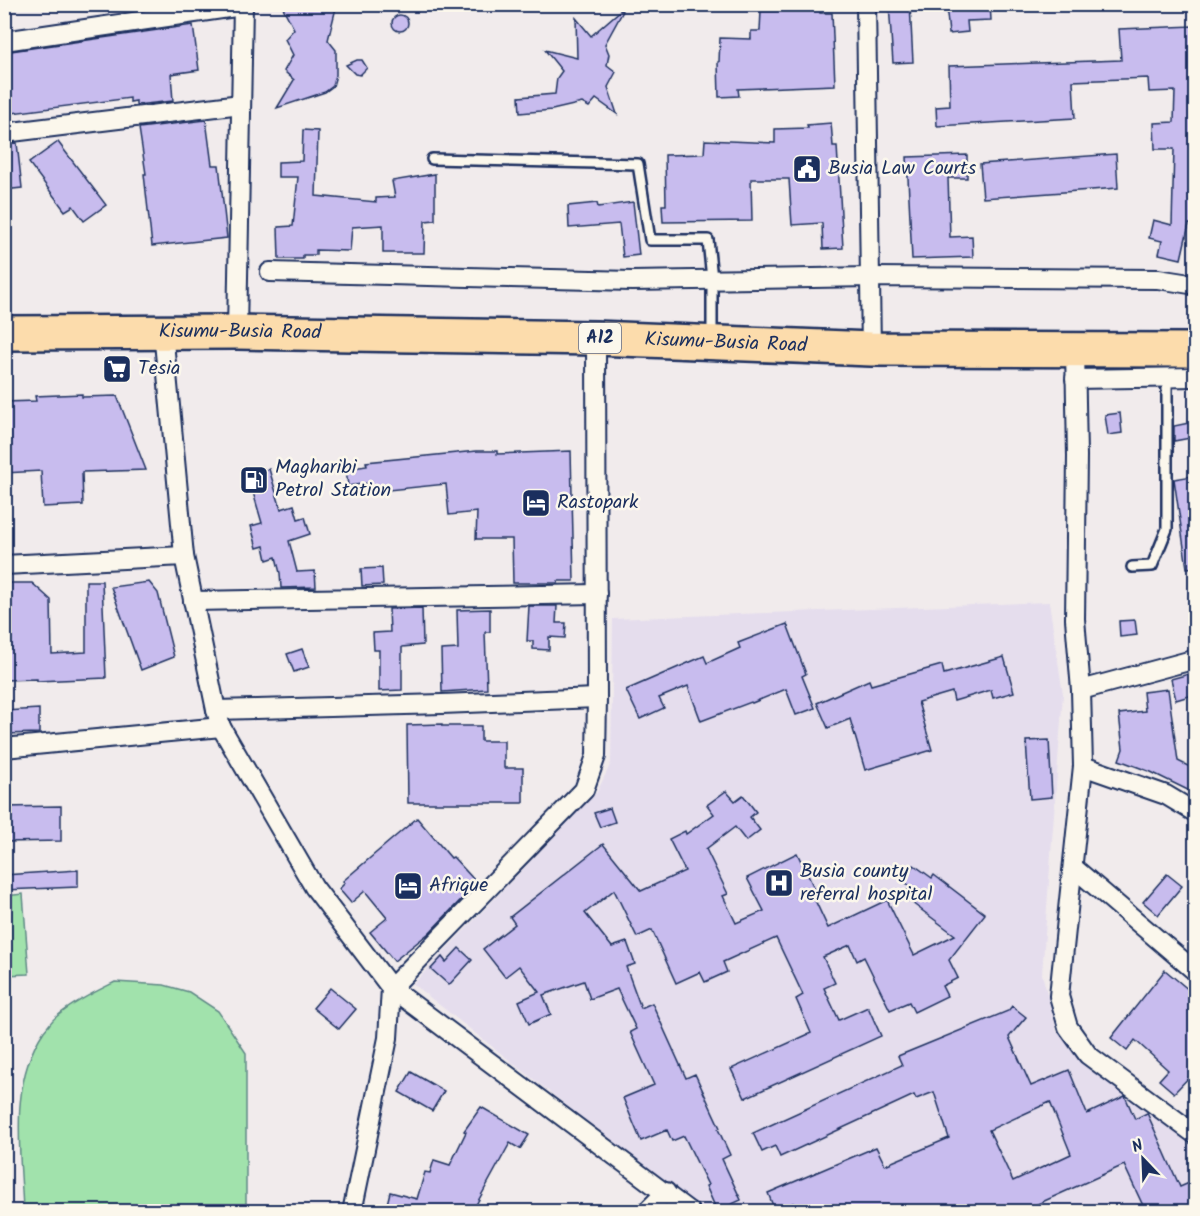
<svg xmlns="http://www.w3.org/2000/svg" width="1200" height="1216" font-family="Kalam,sans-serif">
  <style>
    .built { fill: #e5dded }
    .green { fill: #a1e2ac; stroke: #5e8885; stroke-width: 1.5 }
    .building { fill: #c8bcee; stroke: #1b2f5e; stroke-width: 1.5; fill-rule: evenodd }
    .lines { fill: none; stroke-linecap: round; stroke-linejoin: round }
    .lane-casing { stroke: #1b2f5e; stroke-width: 14 }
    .street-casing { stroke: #1b2f5e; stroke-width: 22 }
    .highway-casing { stroke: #1b2f5e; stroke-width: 38 }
    .lane { stroke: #fbf7ec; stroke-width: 9 }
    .street { stroke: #fbf7ec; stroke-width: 18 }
    .highway { stroke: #fcdcac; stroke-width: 33 }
    .labels { text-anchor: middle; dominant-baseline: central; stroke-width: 5; stroke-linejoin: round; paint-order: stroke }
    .shield { fill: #fbf7ec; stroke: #5e6b89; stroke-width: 1.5 }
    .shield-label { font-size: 18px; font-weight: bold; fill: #1b2f5e }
    .poi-label { font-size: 20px; fill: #1b2f5e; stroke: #fbf7ec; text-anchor: start }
    .street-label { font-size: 20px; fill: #1b2f5e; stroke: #fbf7ec }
  </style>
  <rect width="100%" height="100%" fill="#f1ebec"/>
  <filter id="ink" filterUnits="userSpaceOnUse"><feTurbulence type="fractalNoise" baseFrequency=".0167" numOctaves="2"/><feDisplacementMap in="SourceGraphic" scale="12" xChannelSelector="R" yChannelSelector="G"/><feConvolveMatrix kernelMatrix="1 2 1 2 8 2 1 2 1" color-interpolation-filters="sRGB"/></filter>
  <g filter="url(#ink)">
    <path class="built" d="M1049 602 1063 694 1042 974 1057 1032 1195 1149V1211H700L413 984 597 792 611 763 613 619Z"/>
    <g class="green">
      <path d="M23 894 29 974 5 975V896Z"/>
      <path d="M115 982 164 985 189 992 218 1011 246 1053V1211H23C21 1151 8 1084 44 1031 48 1027 51 1021 56 1017 74 1002 95 992 115 982Z"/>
    </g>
    <g class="building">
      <path d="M281 4H337L328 40 336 50V75L333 86 325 92 277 108 294 80 284 71 293 55 285 39 294 29Z"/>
      <path d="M776 4H820V13H832L835 85 738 89 739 96 719 97 718 62H719L720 38 751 39V31H760L761 11H776Z"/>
      <path d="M889 4H910L913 62 893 63Z"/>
      <path d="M946 4H990L991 20 967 21 968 32 949 34Z"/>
      <path d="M621 10 623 11 605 44 609 54 607 65 616 72 608 87 617 114 596 99 589 107 582 103 552 110 520 113 519 97 555 94 557 78 562 71 545 50 577 58 576 18 591 36Z"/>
      <circle cx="400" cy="23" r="8"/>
      <path d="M193 25 199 70 171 74 173 101 136 105V101L130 102V98L4 114V52Z"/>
      <path d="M1194 26 1196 224H1189L1181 259 1159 254 1162 241 1149 238 1153 220 1172 225 1174 149H1155L1154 123 1174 122 1175 91 1149 92 1148 78 1073 81 1075 118 937 126 936 107 950 106 949 66 1121 60 1119 29Z"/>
      <path d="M357 60H362L367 68 360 75 355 74 346 65Z"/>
      <path d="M206 120 212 165H219L227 238 152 246 144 174H146L139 128Z"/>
      <path d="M831 123 833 146H837L843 248 823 249 822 223 792 225 789 179H751L752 221 663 222 662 205H666L665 155 704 154 705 140 775 143V129L808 128 807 125Z"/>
      <path d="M303 130 318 131 316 196 376 202V198L395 197 392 181 435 174V220L425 221 424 253H383V225L352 227 350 251 316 250V255H303V259H279L278 227 293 226 298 177H278V162L302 161Z"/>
      <path d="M58 142 106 205 84 221 73 206 65 211 29 163Z"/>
      <path d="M17 143 22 188 4 190V144Z"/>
      <path d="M1116 154 1118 188 983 198 980 164Z"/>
      <path d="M967 155V178H948L950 237 972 236 973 257 912 259 907 157Z"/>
      <path d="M633 202 639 255 623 257 619 224 569 228 568 206 597 203 598 207Z"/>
      <path d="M82 394V397L117 396 146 470 82 472 83 505 43 507 41 471 4 473V402L36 401 35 396Z"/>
      <path d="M1120 413 1122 433 1108 435 1105 415Z"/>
      <path d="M1194 422 1196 437 1174 441V426Z"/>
      <path d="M477 451H497V454L571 451 574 581H558V583H513L512 539H476L477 512 449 515 446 484 369 492 368 483 348 486 346 469 367 466 366 462Z"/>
      <path d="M269 469 281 509 294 505 298 519 305 517 310 534 289 541 297 572 315 571 316 587 281 588 280 573 276 557 267 560 264 546 257 548 251 526 262 523 248 475Z"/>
      <path d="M1192 476 1196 499V567L1187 568 1174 479Z"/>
      <path d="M382 568 383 585 362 586 361 569Z"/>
      <path d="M86 581H102L106 678 37 681V679L4 680V583H32L51 600 52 654 86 652Z"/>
      <path d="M149 582 158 593 174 657 141 670 111 587Z"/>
      <path d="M529 606H557L556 623H566L565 638 549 637V650L533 649V641H527Z"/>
      <path d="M422 608 423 645 402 647V690L379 691V650H374L373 633 390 632 389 609Z"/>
      <path d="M490 609V632H485L487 689 442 692 441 650 458 649 457 610Z"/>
      <path d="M1135 620 1137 635 1120 637 1119 621Z"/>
      <path d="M787 624 806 674 802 676 815 708 796 715 786 689 752 703 751 702 701 721 688 686 659 698 664 708 640 719 626 690 704 656 707 663 740 648 738 643Z"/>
      <path d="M302 649 309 667 294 672 287 654Z"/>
      <path d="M1004 657 1014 692 993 698 991 690 954 701 952 692 918 702 932 750 865 770 850 719 828 728 817 703 869 680 871 685 942 665 944 674Z"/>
      <path d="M1196 672V694L1176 700 1171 679Z"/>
      <path d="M1168 689 1178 761 1196 770V794L1151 772 1119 760 1123 749 1119 714 1145 711 1143 692Z"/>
      <path d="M39 709V733L4 734V711Z"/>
      <path d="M442 724V726H481V741H504V768H523V803H408L407 725Z"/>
      <path d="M1049 740 1052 797 1030 799 1026 741Z"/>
      <path d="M726 791 735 801 743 795 756 812 750 817 760 830 746 841 735 827 706 849 728 894 723 896 736 923 764 911 747 878 797 853 819 898 815 900 828 928 887 900 914 955 955 935 900 894 913 888 902 880 914 865 932 878 934 875 985 914 949 960 958 978 942 986 947 996 914 1012 909 1002 890 1010 864 957 857 961 850 945 823 957 835 983 824 988 839 1020 868 1007 881 1036 745 1098 731 1069 811 1033 796 999 803 995 776 938 723 962 727 972 705 982 700 972 676 983 652 930 637 937 614 890 585 913 612 947 627 942 635 964 626 967 641 1008 652 1003 686 1078 695 1074 720 1128 718 1129 730 1155 722 1159 741 1200 717 1211 706 1186 708 1185 684 1136 672 1141 667 1130 641 1141 623 1098 654 1085 630 1032 636 1029 617 989 590 999 584 981 543 995 551 1014 529 1024 519 1001 539 992 519 966 505 977 483 949 515 924 510 917 603 844 641 891 685 871 669 839 685 831 686 834 714 814 707 805Z"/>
      <path d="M61 806V841L4 842V807Z"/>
      <path d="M610 808 615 822 600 827 594 813Z"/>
      <path d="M417 818 451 858 453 857 477 883 429 933 394 961 370 932 387 918 365 891 351 903 339 889 345 883 343 881Z"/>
      <path d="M78 870V887L4 890V875Z"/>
      <path d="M1167 874 1182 886 1158 915 1143 902Z"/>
      <path d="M459 948 472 960 449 985 431 969 442 957 446 962Z"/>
      <path d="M1165 970 1196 996V1070L1174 1093 1159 1080 1168 1070 1135 1040 1127 1051 1111 1038Z"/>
      <path d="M330 988 356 1009 339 1029 313 1008Z"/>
      <path d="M1012 1006 1026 1017 1009 1037 1031 1086 1069 1070 1087 1114 1125 1096 1135 1119 1147 1113 1180 1187 1196 1180V1212H1146L1124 1165 1020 1212H796L793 1203 775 1211 768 1193 876 1147 885 1165 949 1138 934 1092 916 1099 914 1095 780 1157 775 1146 762 1152 753 1133 902 1065 898 1056 1008 1011ZM1050 1102 1071 1154 1013 1181 989 1130Z"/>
      <path d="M411 1072 444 1091 432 1111 399 1092Z"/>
      <path d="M481 1107 529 1135 520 1149 510 1143 472 1212H385L390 1192 417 1199 425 1172 430 1173 434 1160 450 1165 466 1132 464 1131Z"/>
    </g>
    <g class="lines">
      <g class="lane-casing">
        <g id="lane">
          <path d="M432 159 638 164 650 240H708L712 279V338"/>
          <path d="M1132 567 1152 566 1167 529V377"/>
        </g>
      </g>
      <g class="street-casing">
        <g id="street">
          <path d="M866 4 871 349"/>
          <path d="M4 41 242 6"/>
          <path d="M4 133 241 104"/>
          <path d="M270 272 632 281 870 277 1158 279 1196 285"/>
          <path d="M163 331 184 556 216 710 221 727 314 887 391 988 690 1212"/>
          <path d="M237 332 243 4"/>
          <path d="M1075 349 1077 456 1075 619 1081 690 1083 766 1059 996 1068 1027 1088 1055 1196 1135"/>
          <path d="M1075 379 1196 377"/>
          <path d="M4 565 184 556"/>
          <path d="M193 601 597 594"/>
          <path d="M1081 690 1196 659"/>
          <path d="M216 710 442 704 597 698"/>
          <path d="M4 748 221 727"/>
          <path d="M1083 766 1166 795 1196 813"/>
          <path d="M1073 867 1196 972"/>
          <path d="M352 1212 388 1038 391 988 584 790 596 756 597 698 596 338"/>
          <path d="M646 1212 666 1192"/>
        </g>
      </g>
      <g class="highway-casing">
        <g id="highway">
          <path id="s1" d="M4 333 237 332 596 338 871 349 1196 350"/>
        </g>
      </g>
      <use href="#lane" class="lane"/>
      <use href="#street" class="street"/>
      <use href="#highway" class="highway"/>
    </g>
  </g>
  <defs>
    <g id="civic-square" transform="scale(1.5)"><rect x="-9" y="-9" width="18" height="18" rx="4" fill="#1b2f5e" stroke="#fbf7ec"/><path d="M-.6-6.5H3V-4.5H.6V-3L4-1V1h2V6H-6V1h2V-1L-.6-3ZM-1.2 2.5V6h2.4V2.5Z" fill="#fff"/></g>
    <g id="supermarket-square" transform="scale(1.5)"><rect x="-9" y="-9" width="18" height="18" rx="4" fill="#1b2f5e" stroke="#fbf7ec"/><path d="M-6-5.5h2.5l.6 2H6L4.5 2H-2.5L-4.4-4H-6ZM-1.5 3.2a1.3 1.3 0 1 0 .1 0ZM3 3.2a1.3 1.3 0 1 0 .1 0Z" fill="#fff"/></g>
    <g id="fuel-square" transform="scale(1.5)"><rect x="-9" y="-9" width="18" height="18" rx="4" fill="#1b2f5e" stroke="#fbf7ec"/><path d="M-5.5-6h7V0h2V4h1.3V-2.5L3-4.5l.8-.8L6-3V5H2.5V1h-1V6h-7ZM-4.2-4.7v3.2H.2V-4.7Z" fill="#fff"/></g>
    <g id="hotel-square" transform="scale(1.5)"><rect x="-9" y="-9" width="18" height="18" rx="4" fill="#1b2f5e" stroke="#fbf7ec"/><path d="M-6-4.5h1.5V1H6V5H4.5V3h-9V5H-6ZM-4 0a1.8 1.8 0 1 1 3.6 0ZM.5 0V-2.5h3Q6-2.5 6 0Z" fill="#fff"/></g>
    <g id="hospital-square" transform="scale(1.5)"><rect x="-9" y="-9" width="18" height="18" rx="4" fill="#1b2f5e" stroke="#fbf7ec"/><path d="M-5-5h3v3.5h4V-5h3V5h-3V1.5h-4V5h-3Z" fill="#fff"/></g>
  </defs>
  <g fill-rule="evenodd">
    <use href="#civic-square" x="807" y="169"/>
    <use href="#supermarket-square" x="117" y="369"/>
    <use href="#fuel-square" x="254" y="480"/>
    <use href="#hotel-square" x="536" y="503"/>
    <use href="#hospital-square" x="779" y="883"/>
    <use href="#hotel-square" x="408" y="886"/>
  </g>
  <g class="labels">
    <rect class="shield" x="579" y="323" width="42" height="30" rx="4.5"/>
    <g class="shield-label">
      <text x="600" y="338">A12</text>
    </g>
    <g class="poi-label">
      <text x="828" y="169">Busia Law Courts</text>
      <text x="138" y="369">Tesia</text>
      <text x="275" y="468">Magharibi<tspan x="275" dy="23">Petrol Station</tspan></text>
      <text x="557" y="503">Rastopark</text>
      <text x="800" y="872">Busia county<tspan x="800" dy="23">referral hospital</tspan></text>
      <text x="429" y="886">Afrique</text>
    </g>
    <g class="street-label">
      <text stroke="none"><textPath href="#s1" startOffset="236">Kisumu-Busia Road</textPath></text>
      <text stroke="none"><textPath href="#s1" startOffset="722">Kisumu-Busia Road</textPath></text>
    </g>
  </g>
  <rect width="1200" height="1216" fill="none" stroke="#fbf7ec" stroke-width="24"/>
  <rect x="12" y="12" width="1176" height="1192" fill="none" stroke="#1b2f5e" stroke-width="2" filter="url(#ink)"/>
  <g transform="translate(1143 1159) rotate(337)" stroke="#fbf7ec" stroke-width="4.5" paint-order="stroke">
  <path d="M0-4.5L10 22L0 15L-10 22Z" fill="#1b2f5e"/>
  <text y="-9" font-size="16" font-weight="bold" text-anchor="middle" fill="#1b2f5e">N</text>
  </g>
</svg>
